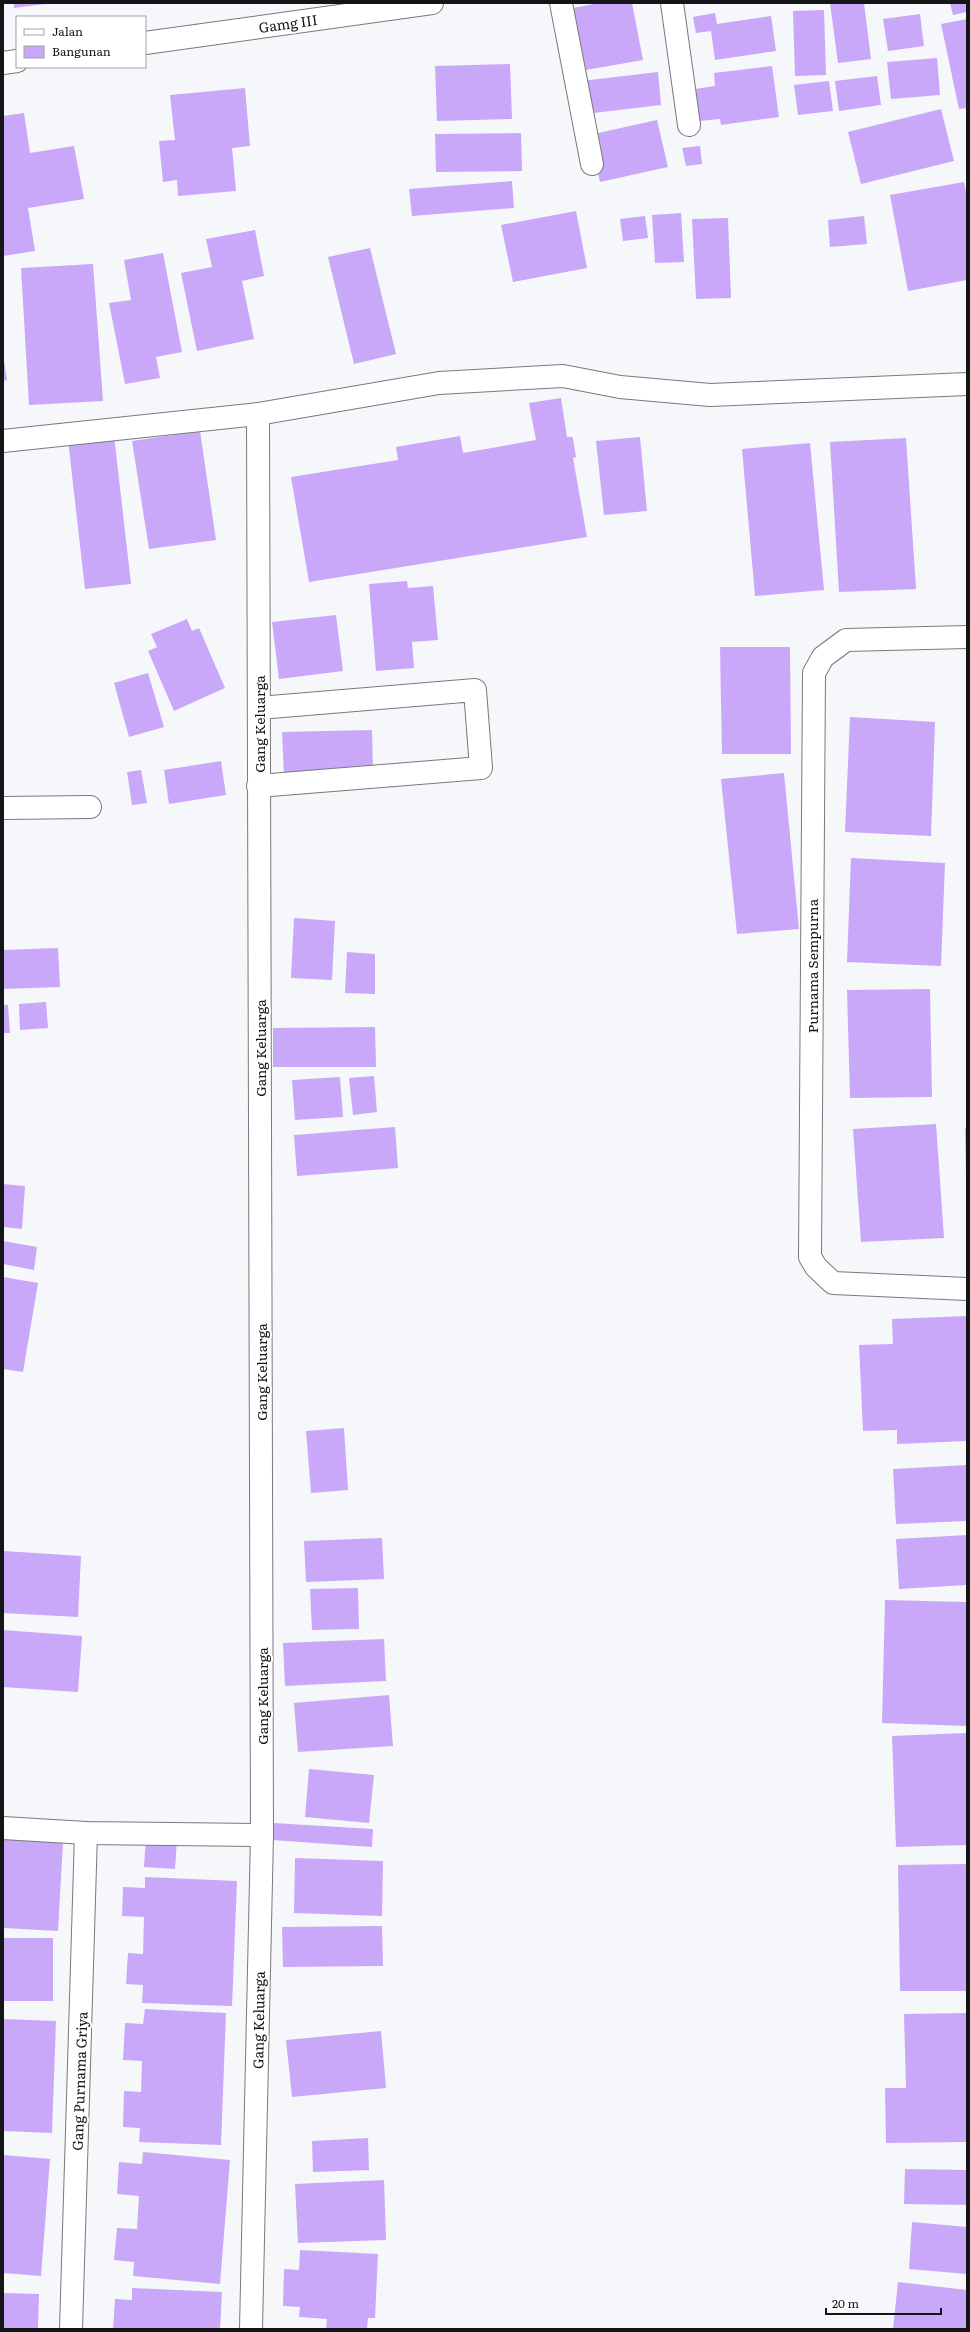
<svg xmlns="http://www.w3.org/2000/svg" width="970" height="2332" font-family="Literata,serif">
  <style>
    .building { fill: #c9a8f9 }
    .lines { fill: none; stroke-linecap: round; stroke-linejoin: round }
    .minor-casing { stroke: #78797c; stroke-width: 24 }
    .minor { stroke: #fff; stroke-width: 22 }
    .labels { text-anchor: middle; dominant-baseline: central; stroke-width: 4; stroke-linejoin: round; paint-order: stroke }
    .street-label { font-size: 14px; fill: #141516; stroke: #fff }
  </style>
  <rect width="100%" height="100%" fill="#f6f7fb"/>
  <g class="building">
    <path d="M14 3H45V4L14 8Z"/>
    <path d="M599 3H632L643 60 580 71 568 9Z"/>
    <path d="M830 3H864L871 59 838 63Z"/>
    <path d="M950 3H967V12L953 15Z"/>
    <path d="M824 10 826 75 795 76 793 11Z"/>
    <path d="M715 13 717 24 771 16 776 51 715 60 711 31 696 33 693 17Z"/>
    <path d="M920 14 924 46 888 51 883 19Z"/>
    <path d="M967 19V108L959 109 941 24Z"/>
    <path d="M937 58 940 95 891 99 887 62Z"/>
    <path d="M510 64 512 119 437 121 435 66Z"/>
    <path d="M772 66 779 117 721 125 720 119 699 121 695 89 715 86 714 73Z"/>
    <path d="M658 72 661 105 585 114 581 81Z"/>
    <path d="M877 76 881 105 839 111 835 81Z"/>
    <path d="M829 81 833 111 798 115 794 85Z"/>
    <path d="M245 88 250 146 232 148 236 191 178 196 177 180 163 182 159 141 175 140 170 95Z"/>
    <path d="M941 109 954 161 861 184 848 132Z"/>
    <path d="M24 113 30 153 74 146 84 199 28 208 35 251 3 256V116Z"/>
    <path d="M657 120 668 167 600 182 589 135Z"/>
    <path d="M521 133 522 171 436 172 435 134Z"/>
    <path d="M700 146 702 164 686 166 682 148Z"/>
    <path d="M512 181 514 208 412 216 409 189Z"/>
    <path d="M964 182 967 196V280L908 291 890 195Z"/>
    <path d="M576 211 587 268 513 282 501 225Z"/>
    <path d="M681 213 684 262 655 263 652 215Z"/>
    <path d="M645 216 648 238 623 241 620 219Z"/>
    <path d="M864 216 867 244 830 247 828 220Z"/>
    <path d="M728 218 731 298 696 299 692 219Z"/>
    <path d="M255 230 264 276 242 281 254 339 197 351 181 273 212 267 206 239Z"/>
    <path d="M370 248 396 354 354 364 328 257Z"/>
    <path d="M163 253 182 352 156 357 160 378 125 384 109 303 131 300 124 260Z"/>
    <path d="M93 264 103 401 29 405 21 268Z"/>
    <path d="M3 354 7 380 3 381Z"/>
    <path d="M561 398 567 437H572L573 439 576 457 573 458 587 537 309 582 291 477 398 460 396 447 460 436 463 453 536 440 529 403Z"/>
    <path d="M200 431 216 540 149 549 132 441Z"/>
    <path d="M114 435 131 584 85 589 68 440Z"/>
    <path d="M640 437 647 511 604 515 596 441Z"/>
    <path d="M906 438 916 589 839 592 830 442Z"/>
    <path d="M810 443 824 590 755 596 742 449Z"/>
    <path d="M407 581 408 588 433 586 438 640 412 642 414 668 376 671 369 584Z"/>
    <path d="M336 615 343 671 279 679 272 622Z"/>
    <path d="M187 619 192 631 199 628 225 688 174 711 148 651 157 647 151 634Z"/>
    <path d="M720 647H790L791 754H722Z"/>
    <path d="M148 673 164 727 129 737 114 683Z"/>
    <path d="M850 717 935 722 931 836 845 832Z"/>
    <path d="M372 730 373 774 284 776 282 732Z"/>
    <path d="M221 761 226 795 169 804 164 770Z"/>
    <path d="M141 770 147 803 132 805 127 772Z"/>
    <path d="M784 773 799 929 737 934 721 779Z"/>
    <path d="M851 858 945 863 941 966 847 962Z"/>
    <path d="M294 918 335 921 332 980 291 978Z"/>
    <path d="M58 948 60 987 3 989V950Z"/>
    <path d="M347 952 375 954V994L345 993Z"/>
    <path d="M930 989 932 1097 850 1098 847 990Z"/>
    <path d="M46 1002 48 1028 20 1030 19 1004Z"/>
    <path d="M3 1005H8L10 1033H3Z"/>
    <path d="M375 1027 376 1067H273V1028Z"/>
    <path d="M374 1076 377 1112 353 1115 349 1078Z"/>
    <path d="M340 1077 343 1117 295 1120 292 1080Z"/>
    <path d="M936 1124 944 1238 861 1242 853 1129Z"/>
    <path d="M395 1127 398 1168 297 1176 294 1135Z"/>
    <path d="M965 1128H967V1177H966Z"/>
    <path d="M3 1184 25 1186 22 1229 3 1227Z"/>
    <path d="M3 1241 37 1247 34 1270 3 1264Z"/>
    <path d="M3 1277 38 1283 23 1372 3 1369Z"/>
    <path d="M967 1316V1441L897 1444V1430L863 1431 859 1345 893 1344 892 1319Z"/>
    <path d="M344 1428 348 1490 311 1493 306 1431Z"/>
    <path d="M967 1465V1521L896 1524 893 1469Z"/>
    <path d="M967 1535V1585L899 1589 896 1539Z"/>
    <path d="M382 1538 384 1579 306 1582 304 1541Z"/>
    <path d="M4 1551 81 1556 78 1617 3 1613Z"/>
    <path d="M358 1588 359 1629 312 1630 310 1589Z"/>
    <path d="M885 1600 967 1602V1726L882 1723Z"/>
    <path d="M3 1630 82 1636 78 1692 3 1687Z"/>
    <path d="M384 1639 386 1681 285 1686 283 1643Z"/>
    <path d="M389 1695 393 1746 298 1752 294 1703Z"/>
    <path d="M967 1733V1845L896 1847 892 1736Z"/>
    <path d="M309 1769 374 1775 369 1823 305 1817Z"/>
    <path d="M273 1823 373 1829 372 1847 272 1840Z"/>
    <path d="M146 1837 177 1840 175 1869 144 1867Z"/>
    <path d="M3 1838 63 1842 58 1931 3 1928Z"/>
    <path d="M295 1858 383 1861 382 1916 294 1913Z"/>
    <path d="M967 1864V1991H900L898 1865Z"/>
    <path d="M145 1877 237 1881 232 2006 142 2003 143 1985 126 1984 128 1953 143 1954 144 1917 122 1916 123 1887 145 1888Z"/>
    <path d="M382 1926 383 1966 283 1967 282 1927Z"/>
    <rect x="3" y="1938" width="50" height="63"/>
    <path d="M145 2009 226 2013 221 2145 139 2142 140 2128 123 2127 124 2091 141 2092 142 2061 123 2060 125 2023 143 2024Z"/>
    <path d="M967 2013V2142L886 2143 885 2088H906L904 2014Z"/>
    <path d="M3 2019 56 2021 52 2133 3 2131Z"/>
    <path d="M381 2031 386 2088 292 2097 286 2040Z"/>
    <path d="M368 2138 369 2170 313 2172 312 2141Z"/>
    <path d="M143 2152 230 2160 220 2284 133 2276 134 2262 114 2260 117 2228 137 2229 139 2196 117 2194 119 2162 142 2164Z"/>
    <path d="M3 2155 50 2159 41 2276 3 2273Z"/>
    <path d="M905 2169 967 2170V2205L904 2204Z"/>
    <path d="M384 2180 386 2240 298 2243 295 2184Z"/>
    <path d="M912 2222 967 2227V2274L909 2269Z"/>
    <path d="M300 2250 378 2254 375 2318H368L367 2329H326L327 2319 299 2317 300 2307 283 2306 284 2269 299 2270Z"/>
    <path d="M898 2282 967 2290V2329H893Z"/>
    <path d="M132 2288 222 2292 220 2329H113L115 2299 132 2300Z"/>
    <path d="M3 2293 39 2294 38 2329H3Z"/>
  </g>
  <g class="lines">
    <g class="minor-casing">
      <g id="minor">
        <path d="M561 3 592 164"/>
        <path d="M672 3 689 125"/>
        <path d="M145 43 432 3"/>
        <path d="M3 63 17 61"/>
        <path d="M3 441 258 414 439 383 563 376 620 387 710 395 967 384"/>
        <path d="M967 637 846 640 823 657 814 673 810 1257 816 1267 833 1283 967 1289"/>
        <path d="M258 786 481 768 475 690 259 708"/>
        <path d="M3 808 90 807"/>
        <path d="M3 1828 86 1833 262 1835"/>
        <path d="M71 2329 86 1833"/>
        <path d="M251 2329 262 1835 258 414"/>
      </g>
    </g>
    <use href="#minor" class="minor"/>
  </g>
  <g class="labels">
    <g class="street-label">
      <text transform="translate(288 23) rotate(-8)">Gamg III</text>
      <text transform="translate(259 724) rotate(-90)">Gang Keluarga</text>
      <text transform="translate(812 966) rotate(-90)">Purnama Sempurna</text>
      <text transform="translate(260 1048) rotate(-90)">Gang Keluarga</text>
      <text transform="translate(261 1372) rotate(-90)">Gang Keluarga</text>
      <text transform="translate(262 1696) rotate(-90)">Gang Keluarga</text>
      <text transform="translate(258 2020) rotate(-89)">Gang Keluarga</text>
      <text transform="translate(79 2081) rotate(-88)">Gang Purnama Griya</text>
    </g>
  </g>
  <rect width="970" height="2332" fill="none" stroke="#141516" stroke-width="8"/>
  <rect x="16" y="16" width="130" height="52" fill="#ffffff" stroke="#a1a1a2"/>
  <rect x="24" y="29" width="20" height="6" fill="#ffffff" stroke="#a1a1a2"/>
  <text x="52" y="36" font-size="12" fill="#141516">Jalan</text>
  <rect x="24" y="46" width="20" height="12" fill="#c9a8f9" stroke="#a1a1a2"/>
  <text x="52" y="56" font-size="12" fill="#141516">Bangunan</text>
  <path d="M826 2308v6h115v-6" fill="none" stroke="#141516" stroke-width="2"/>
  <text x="832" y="2308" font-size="12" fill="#141516" stroke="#ffffff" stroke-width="3" paint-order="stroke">20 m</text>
</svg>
